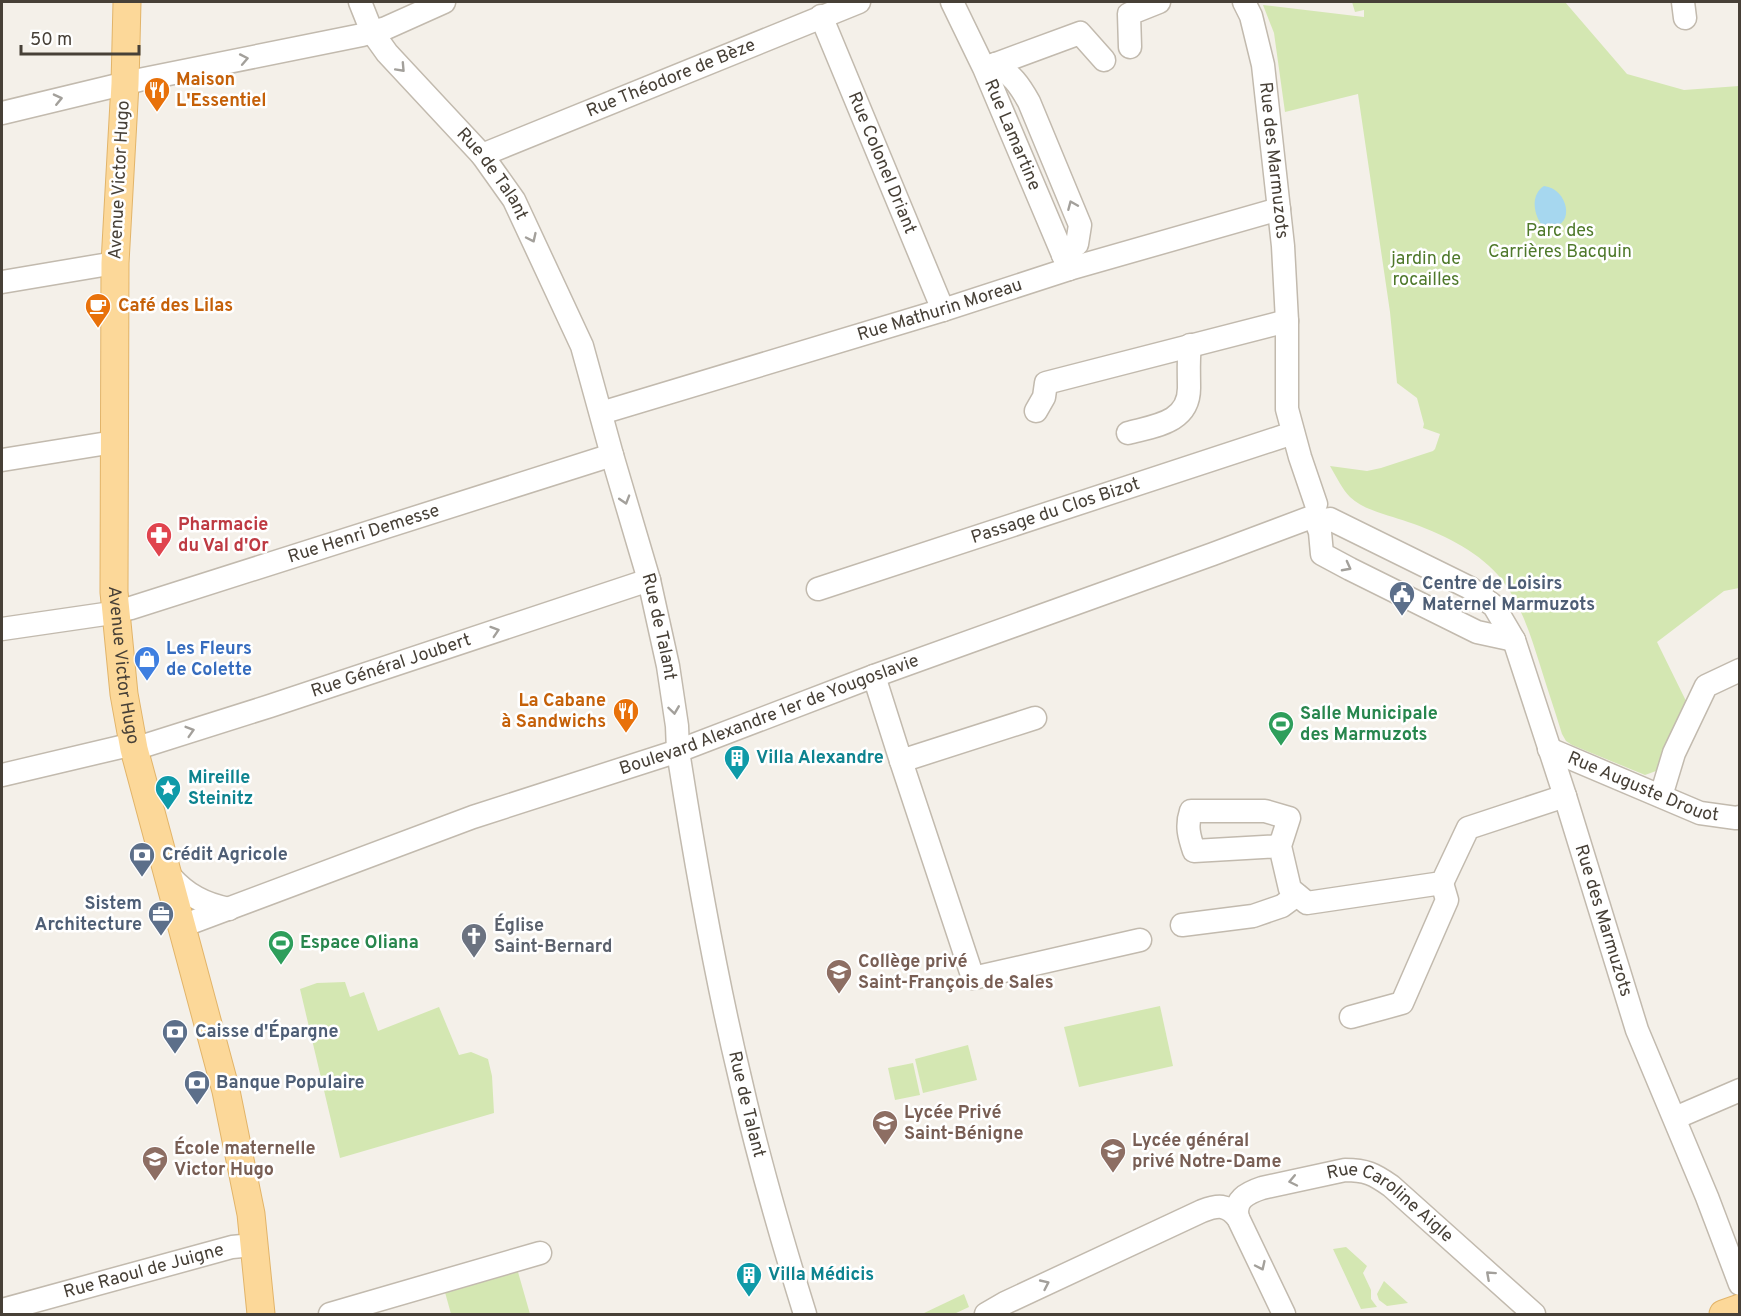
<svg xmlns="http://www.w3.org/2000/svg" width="1741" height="1316" font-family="Overpass,sans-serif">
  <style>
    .green { fill: #d4e7b2 }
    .water { fill: #a6d7ef }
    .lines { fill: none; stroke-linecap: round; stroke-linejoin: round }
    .minor-casing { stroke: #c2baae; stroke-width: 25 }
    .major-casing { stroke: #e2b469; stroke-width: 29 }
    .minor { stroke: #fff; stroke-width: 22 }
    .major { stroke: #fcd899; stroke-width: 27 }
    .oneway { stroke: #a3a09b }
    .labels { text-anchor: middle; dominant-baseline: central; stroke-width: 5; stroke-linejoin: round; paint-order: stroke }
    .street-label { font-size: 18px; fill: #474037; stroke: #fff }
    .food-label { font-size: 18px; font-weight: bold; fill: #c56008; stroke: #fff; text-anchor: start }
    .park-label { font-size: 18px; fill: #4f792b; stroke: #fff }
    .health-label { font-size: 18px; font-weight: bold; fill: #be3a42; stroke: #fff; text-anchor: start }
    .service-label { font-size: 18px; font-weight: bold; fill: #4e5e75; stroke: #fff; text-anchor: start }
    .shop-label { font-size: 18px; font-weight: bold; fill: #366cbe; stroke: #fff; text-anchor: start }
    .leisure-label { font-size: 18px; font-weight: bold; fill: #27864d; stroke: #fff; text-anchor: start }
    .culture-label { font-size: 18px; font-weight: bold; fill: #0d838f; stroke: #fff; text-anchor: start }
    .worship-label { font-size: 18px; font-weight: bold; fill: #5b616d; stroke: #fff; text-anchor: start }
    .education-label { font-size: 18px; font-weight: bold; fill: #785e54; stroke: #fff; text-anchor: start }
  </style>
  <rect width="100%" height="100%" fill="#f4f0e9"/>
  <g class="green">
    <path d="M1352 2H1565L1627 74 1684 90 1739 86V588L1724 591 1657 642 1686 701 1656 771 1645 775 1572 745 1566 741 1562 734C1555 711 1547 688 1540 665 1530 633 1520 601 1498 575 1475 549 1440 533 1408 522 1389 515 1365 511 1350 497 1342 489 1336 476 1330 466L1367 471 1381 468 1433 451 1435 449 1440 434 1423 428 1424 424 1417 398 1397 383 1390 312 1358 94 1285 112 1274 33 1263 5 1364 17V10L1355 12Z"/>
    <path d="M345 982 350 997 364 992 378 1031 439 1007 459 1055 471 1052 488 1059 492 1076 494 1113 340 1158 300 989 317 983Z"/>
    <path d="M1160 1006 1173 1066 1079 1087 1064 1027Z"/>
    <path d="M968 1045 977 1080 923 1093 915 1059Z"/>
    <path d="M913 1063 920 1095 895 1100 888 1068Z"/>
    <path d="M1346 1247 1367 1266 1363 1273 1371 1290V1299L1377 1307 1361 1309 1333 1249Z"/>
    <path d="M516 1265 530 1314H451L443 1285Z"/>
    <path d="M1384 1281 1408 1303 1387 1306 1379 1300 1377 1294Z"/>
    <path d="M964 1294 969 1307 954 1314H922Z"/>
  </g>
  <path class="water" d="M1544 186C1572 189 1576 237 1541 224 1533 212 1531 194 1544 186Z"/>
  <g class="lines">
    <g class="minor-casing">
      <g id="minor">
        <path id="s1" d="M360 2 372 32 387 53 482 155 514 200 582 346 612 455 649 580 668 666 677 726 678 751C695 860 714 970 740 1078 758 1157 781 1237 805 1314"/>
        <path id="s2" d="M952 2 984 68 1069 269"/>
        <path id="s3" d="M1244 2 1251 16 1263 65 1283 246 1287 321V409L1300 457 1316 504"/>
        <path d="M1683 2 1685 18"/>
        <path id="s4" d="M821 16 943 310"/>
        <path d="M1130 47 1129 14 1159 2"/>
        <path d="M995 64C1012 75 1019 84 1029 102L1080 225 1077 244 1063 255"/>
        <path d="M985 68 1080 33 1104 60"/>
        <path d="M2 113 139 80 362 35 386 28 444 2"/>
        <path id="s5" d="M482 155 859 2"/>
        <path d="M2 282 115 263"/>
        <path d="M1036 411 1044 397 1046 383 1287 321"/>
        <path id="s6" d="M601 413 943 310 1069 269 1279 209"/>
        <path d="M1128 433C1154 426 1189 423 1189 388 1189 372 1188 361 1190 345"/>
        <path d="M2 460 114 442"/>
        <path id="s7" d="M1330 519 1470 588 1494 606 1514 640 1565 796 1637 1030 1707 1197 1740 1284"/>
        <path d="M1317 524 1320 532 1322 554 1350 569 1477 632 1514 640"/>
        <path id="s8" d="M818 589 1293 433"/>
        <path id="s9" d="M2 629 105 614 131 608 612 455"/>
        <path d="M874 676 901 761 1035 718"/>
        <path id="s10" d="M1549 749 1700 813 1736 818 1740 817"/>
        <path d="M901 761 973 978 1140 940"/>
        <path id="s11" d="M2 775 125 746 134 749 270 706 649 580"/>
        <path d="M1661 796 1674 753 1706 686 1740 670"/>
        <path d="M1280 846 1289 818 1265 811H1191C1186 826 1189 836 1194 851L1280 846 1290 889 1307 903 1442 883 1468 828 1565 796"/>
        <path d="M170 876C187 895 204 904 229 909"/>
        <path d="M1182 925 1253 916 1282 906 1297 895"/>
        <path id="s12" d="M182 926 473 817 678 751 874 676 1213 554 1309 518"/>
        <path d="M1351 1017 1402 1003 1447 900 1442 883"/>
        <path d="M1675 1118 1740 1090"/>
        <path id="s13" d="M1238 1218C1233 1200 1247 1193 1262 1188L1345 1170C1366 1170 1374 1174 1391 1186L1534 1314"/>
        <path id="s14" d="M2 1310 232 1247 253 1245"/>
        <path d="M330 1314 540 1253"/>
        <path d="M986 1314 1005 1303 1202 1211C1218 1205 1227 1204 1238 1218L1284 1314"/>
      </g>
    </g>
    <g class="major-casing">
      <g id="major">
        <path id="s15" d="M127 2 125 84 115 263 114 592 124 694 134 749 226 1091 251 1214 261 1314"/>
        <path d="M1723 1314 1740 1308"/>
      </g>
    </g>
    <use href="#minor" class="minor"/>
    <use href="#major" class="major"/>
  </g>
  <defs><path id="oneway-chevron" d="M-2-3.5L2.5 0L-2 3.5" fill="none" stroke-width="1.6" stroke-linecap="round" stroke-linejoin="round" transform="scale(1.5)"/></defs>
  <g class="oneway">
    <use href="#oneway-chevron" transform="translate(244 59) rotate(-11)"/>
    <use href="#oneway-chevron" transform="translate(401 68) rotate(47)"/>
    <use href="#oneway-chevron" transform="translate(58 99) rotate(-13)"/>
    <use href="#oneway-chevron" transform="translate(1072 205) rotate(-113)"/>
    <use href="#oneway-chevron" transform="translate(532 238) rotate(65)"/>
    <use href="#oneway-chevron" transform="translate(625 500) rotate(73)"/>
    <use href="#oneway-chevron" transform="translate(1347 567) rotate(28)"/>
    <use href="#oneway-chevron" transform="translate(495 631) rotate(-18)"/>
    <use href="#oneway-chevron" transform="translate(674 710) rotate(82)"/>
    <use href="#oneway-chevron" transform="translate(190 731) rotate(-17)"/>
    <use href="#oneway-chevron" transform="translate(1293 1181) rotate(168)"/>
    <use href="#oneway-chevron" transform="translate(1261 1266) rotate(65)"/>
    <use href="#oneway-chevron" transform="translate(1490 1275) rotate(-138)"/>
    <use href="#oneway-chevron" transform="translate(1045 1284) rotate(-25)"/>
  </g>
  <defs>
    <g id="restaurant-pin" transform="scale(1.35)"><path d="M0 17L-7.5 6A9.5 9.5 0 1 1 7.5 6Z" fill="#e8710a" stroke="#fff"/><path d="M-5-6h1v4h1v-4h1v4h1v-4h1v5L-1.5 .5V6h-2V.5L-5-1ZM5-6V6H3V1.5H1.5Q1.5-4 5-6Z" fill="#fff"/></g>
    <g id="cafe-pin" transform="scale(1.35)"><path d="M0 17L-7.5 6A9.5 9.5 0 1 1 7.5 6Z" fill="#e8710a" stroke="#fff"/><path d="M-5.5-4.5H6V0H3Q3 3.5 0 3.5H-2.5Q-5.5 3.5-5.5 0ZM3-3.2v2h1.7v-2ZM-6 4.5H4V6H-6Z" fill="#fff"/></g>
    <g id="pharmacy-pin" transform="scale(1.35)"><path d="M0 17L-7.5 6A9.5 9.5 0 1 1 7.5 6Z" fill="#e0444e" stroke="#fff"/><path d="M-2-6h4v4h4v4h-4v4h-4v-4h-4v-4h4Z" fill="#fff"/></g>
    <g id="civic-pin" transform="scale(1.35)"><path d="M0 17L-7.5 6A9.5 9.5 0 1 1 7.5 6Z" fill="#5c6f8a" stroke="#fff"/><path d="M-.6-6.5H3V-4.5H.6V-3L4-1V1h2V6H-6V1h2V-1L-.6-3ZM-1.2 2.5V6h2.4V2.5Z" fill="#fff"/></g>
    <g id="shop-pin" transform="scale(1.35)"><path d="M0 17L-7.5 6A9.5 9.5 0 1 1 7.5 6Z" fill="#3f7fe0" stroke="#fff"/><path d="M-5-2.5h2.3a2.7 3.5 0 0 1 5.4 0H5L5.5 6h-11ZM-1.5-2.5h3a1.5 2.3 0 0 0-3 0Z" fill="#fff"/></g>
    <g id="stadium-pin" transform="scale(1.35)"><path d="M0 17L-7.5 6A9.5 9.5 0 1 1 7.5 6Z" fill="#2e9e5b" stroke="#fff"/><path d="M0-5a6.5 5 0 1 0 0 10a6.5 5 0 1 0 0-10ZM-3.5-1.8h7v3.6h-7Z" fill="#fff"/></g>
    <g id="building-pin" transform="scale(1.35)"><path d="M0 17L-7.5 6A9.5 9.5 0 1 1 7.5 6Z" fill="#0f9aa8" stroke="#fff"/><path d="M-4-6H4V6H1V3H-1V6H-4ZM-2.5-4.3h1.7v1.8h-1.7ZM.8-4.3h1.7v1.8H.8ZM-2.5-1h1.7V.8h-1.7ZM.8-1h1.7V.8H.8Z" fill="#fff"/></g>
    <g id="sight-pin" transform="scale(1.35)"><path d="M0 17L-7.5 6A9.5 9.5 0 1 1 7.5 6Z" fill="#0f9aa8" stroke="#fff"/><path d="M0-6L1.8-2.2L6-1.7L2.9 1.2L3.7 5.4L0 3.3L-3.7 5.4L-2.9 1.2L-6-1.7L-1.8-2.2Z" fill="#fff"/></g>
    <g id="bank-pin" transform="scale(1.35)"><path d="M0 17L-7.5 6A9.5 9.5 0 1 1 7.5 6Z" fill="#5c6f8a" stroke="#fff"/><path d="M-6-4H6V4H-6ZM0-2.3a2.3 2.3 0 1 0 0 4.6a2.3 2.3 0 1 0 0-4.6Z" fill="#fff"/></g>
    <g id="office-pin" transform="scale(1.35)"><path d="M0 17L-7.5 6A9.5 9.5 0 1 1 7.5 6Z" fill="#5c6f8a" stroke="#fff"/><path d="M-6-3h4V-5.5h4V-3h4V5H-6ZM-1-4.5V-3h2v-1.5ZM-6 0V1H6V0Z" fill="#fff"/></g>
    <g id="church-pin" transform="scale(1.35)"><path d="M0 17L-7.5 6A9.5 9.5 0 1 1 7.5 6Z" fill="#6b7280" stroke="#fff"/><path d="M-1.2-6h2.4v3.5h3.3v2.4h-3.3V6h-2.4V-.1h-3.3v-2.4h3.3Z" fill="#fff"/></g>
    <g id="school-pin" transform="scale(1.35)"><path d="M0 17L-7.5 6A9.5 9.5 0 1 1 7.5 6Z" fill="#8d6e63" stroke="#fff"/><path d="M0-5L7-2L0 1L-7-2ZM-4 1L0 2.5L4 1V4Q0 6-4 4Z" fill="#fff"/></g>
  </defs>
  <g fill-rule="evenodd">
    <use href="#restaurant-pin" x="157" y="90"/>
    <use href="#cafe-pin" x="98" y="306"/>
    <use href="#pharmacy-pin" x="159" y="535"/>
    <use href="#civic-pin" x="1402" y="594"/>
    <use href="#shop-pin" x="147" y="659"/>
    <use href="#restaurant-pin" x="626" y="711"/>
    <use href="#stadium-pin" x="1281" y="724"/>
    <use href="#building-pin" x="737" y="758"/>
    <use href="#sight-pin" x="168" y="788"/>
    <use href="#bank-pin" x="142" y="855"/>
    <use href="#office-pin" x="161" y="914"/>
    <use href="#church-pin" x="474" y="936"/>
    <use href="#stadium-pin" x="281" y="943"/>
    <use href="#school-pin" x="839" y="972"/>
    <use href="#bank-pin" x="175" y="1032"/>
    <use href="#bank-pin" x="197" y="1083"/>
    <use href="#school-pin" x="885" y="1123"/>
    <use href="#school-pin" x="1113" y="1151"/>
    <use href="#school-pin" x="155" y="1159"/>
    <use href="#building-pin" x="749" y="1275"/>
  </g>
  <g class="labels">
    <g class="street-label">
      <text stroke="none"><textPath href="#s5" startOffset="204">Rue Théodore de Bèze</textPath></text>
      <text stroke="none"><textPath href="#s2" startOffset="146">Rue Lamartine</textPath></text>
      <text stroke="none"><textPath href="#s3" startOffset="162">Rue des Marmuzots</textPath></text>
      <text stroke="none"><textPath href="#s4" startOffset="159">Rue Colonel Driant</textPath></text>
      <text stroke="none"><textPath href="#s1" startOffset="219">Rue de Talant</textPath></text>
      <text transform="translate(120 180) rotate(-87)">Avenue Victor Hugo</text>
      <text stroke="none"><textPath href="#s6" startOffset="354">Rue Mathurin Moreau</textPath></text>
      <text stroke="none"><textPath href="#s8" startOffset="250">Passage du Clos Bizot</textPath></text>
      <text stroke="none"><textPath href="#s9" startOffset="375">Rue Henri Demesse</textPath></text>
      <text stroke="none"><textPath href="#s1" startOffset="705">Rue de Talant</textPath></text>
      <text stroke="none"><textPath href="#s15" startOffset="664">Avenue Victor Hugo</textPath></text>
      <text stroke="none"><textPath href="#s11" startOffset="406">Rue Général Joubert</textPath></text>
      <text stroke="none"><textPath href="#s12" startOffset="624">Boulevard Alexandre 1er de Yougoslavie</textPath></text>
      <text stroke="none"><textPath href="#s10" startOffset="102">Rue Auguste Drouot</textPath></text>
      <text stroke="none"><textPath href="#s7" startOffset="520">Rue des Marmuzots</textPath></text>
      <text stroke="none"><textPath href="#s1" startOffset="1191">Rue de Talant</textPath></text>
      <text stroke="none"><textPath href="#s13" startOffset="184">Rue Caroline Aigle</textPath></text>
      <text stroke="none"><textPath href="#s14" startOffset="147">Rue Raoul de Juigne</textPath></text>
    </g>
    <g class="food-label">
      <text x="176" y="80">Maison<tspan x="176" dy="21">L'Essentiel</tspan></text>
      <text x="118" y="306">Café des Lilas</text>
      <text x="606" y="701" text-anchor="end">La Cabane<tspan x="606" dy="21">à Sandwichs</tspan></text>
    </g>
    <g class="park-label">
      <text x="1560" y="231">Parc des<tspan x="1560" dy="21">Carrières Bacquin</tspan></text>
      <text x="1426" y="259">jardin de<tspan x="1426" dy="21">rocailles</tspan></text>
    </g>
    <g class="health-label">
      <text x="178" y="525">Pharmacie<tspan x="178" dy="21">du Val d'Or</tspan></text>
    </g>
    <g class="service-label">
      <text x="1422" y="584">Centre de Loisirs<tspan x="1422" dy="21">Maternel Marmuzots</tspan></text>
      <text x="162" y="855">Crédit Agricole</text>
      <text x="142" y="904" text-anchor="end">Sistem<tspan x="142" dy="21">Architecture</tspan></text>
      <text x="195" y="1032">Caisse d'Épargne</text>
      <text x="216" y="1083">Banque Populaire</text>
    </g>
    <g class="shop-label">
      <text x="166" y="649">Les Fleurs<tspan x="166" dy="21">de Colette</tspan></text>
    </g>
    <g class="leisure-label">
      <text x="1300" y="714">Salle Municipale<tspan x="1300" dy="21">des Marmuzots</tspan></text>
      <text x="300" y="943">Espace Oliana</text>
    </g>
    <g class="culture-label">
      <text x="756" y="758">Villa Alexandre</text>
      <text x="188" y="778">Mireille<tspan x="188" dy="21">Steinitz</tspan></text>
      <text x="768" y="1275">Villa Médicis</text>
    </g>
    <g class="worship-label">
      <text x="494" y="926">Église<tspan x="494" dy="21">Saint-Bernard</tspan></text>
    </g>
    <g class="education-label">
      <text x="858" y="962">Collège privé<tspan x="858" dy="21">Saint-François de Sales</tspan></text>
      <text x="904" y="1113">Lycée Privé<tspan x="904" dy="21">Saint-Bénigne</tspan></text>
      <text x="1132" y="1141">Lycée général<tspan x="1132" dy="21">privé Notre-Dame</tspan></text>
      <text x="174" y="1149">École maternelle<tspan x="174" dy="21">Victor Hugo</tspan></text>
    </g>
  </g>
  <rect width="1741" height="1316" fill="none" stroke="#474037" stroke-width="6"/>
  <path d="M21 45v9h118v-9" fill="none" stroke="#474037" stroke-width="3"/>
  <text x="30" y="45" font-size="18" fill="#474037" stroke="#ffffff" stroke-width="4.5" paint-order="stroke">50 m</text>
</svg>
